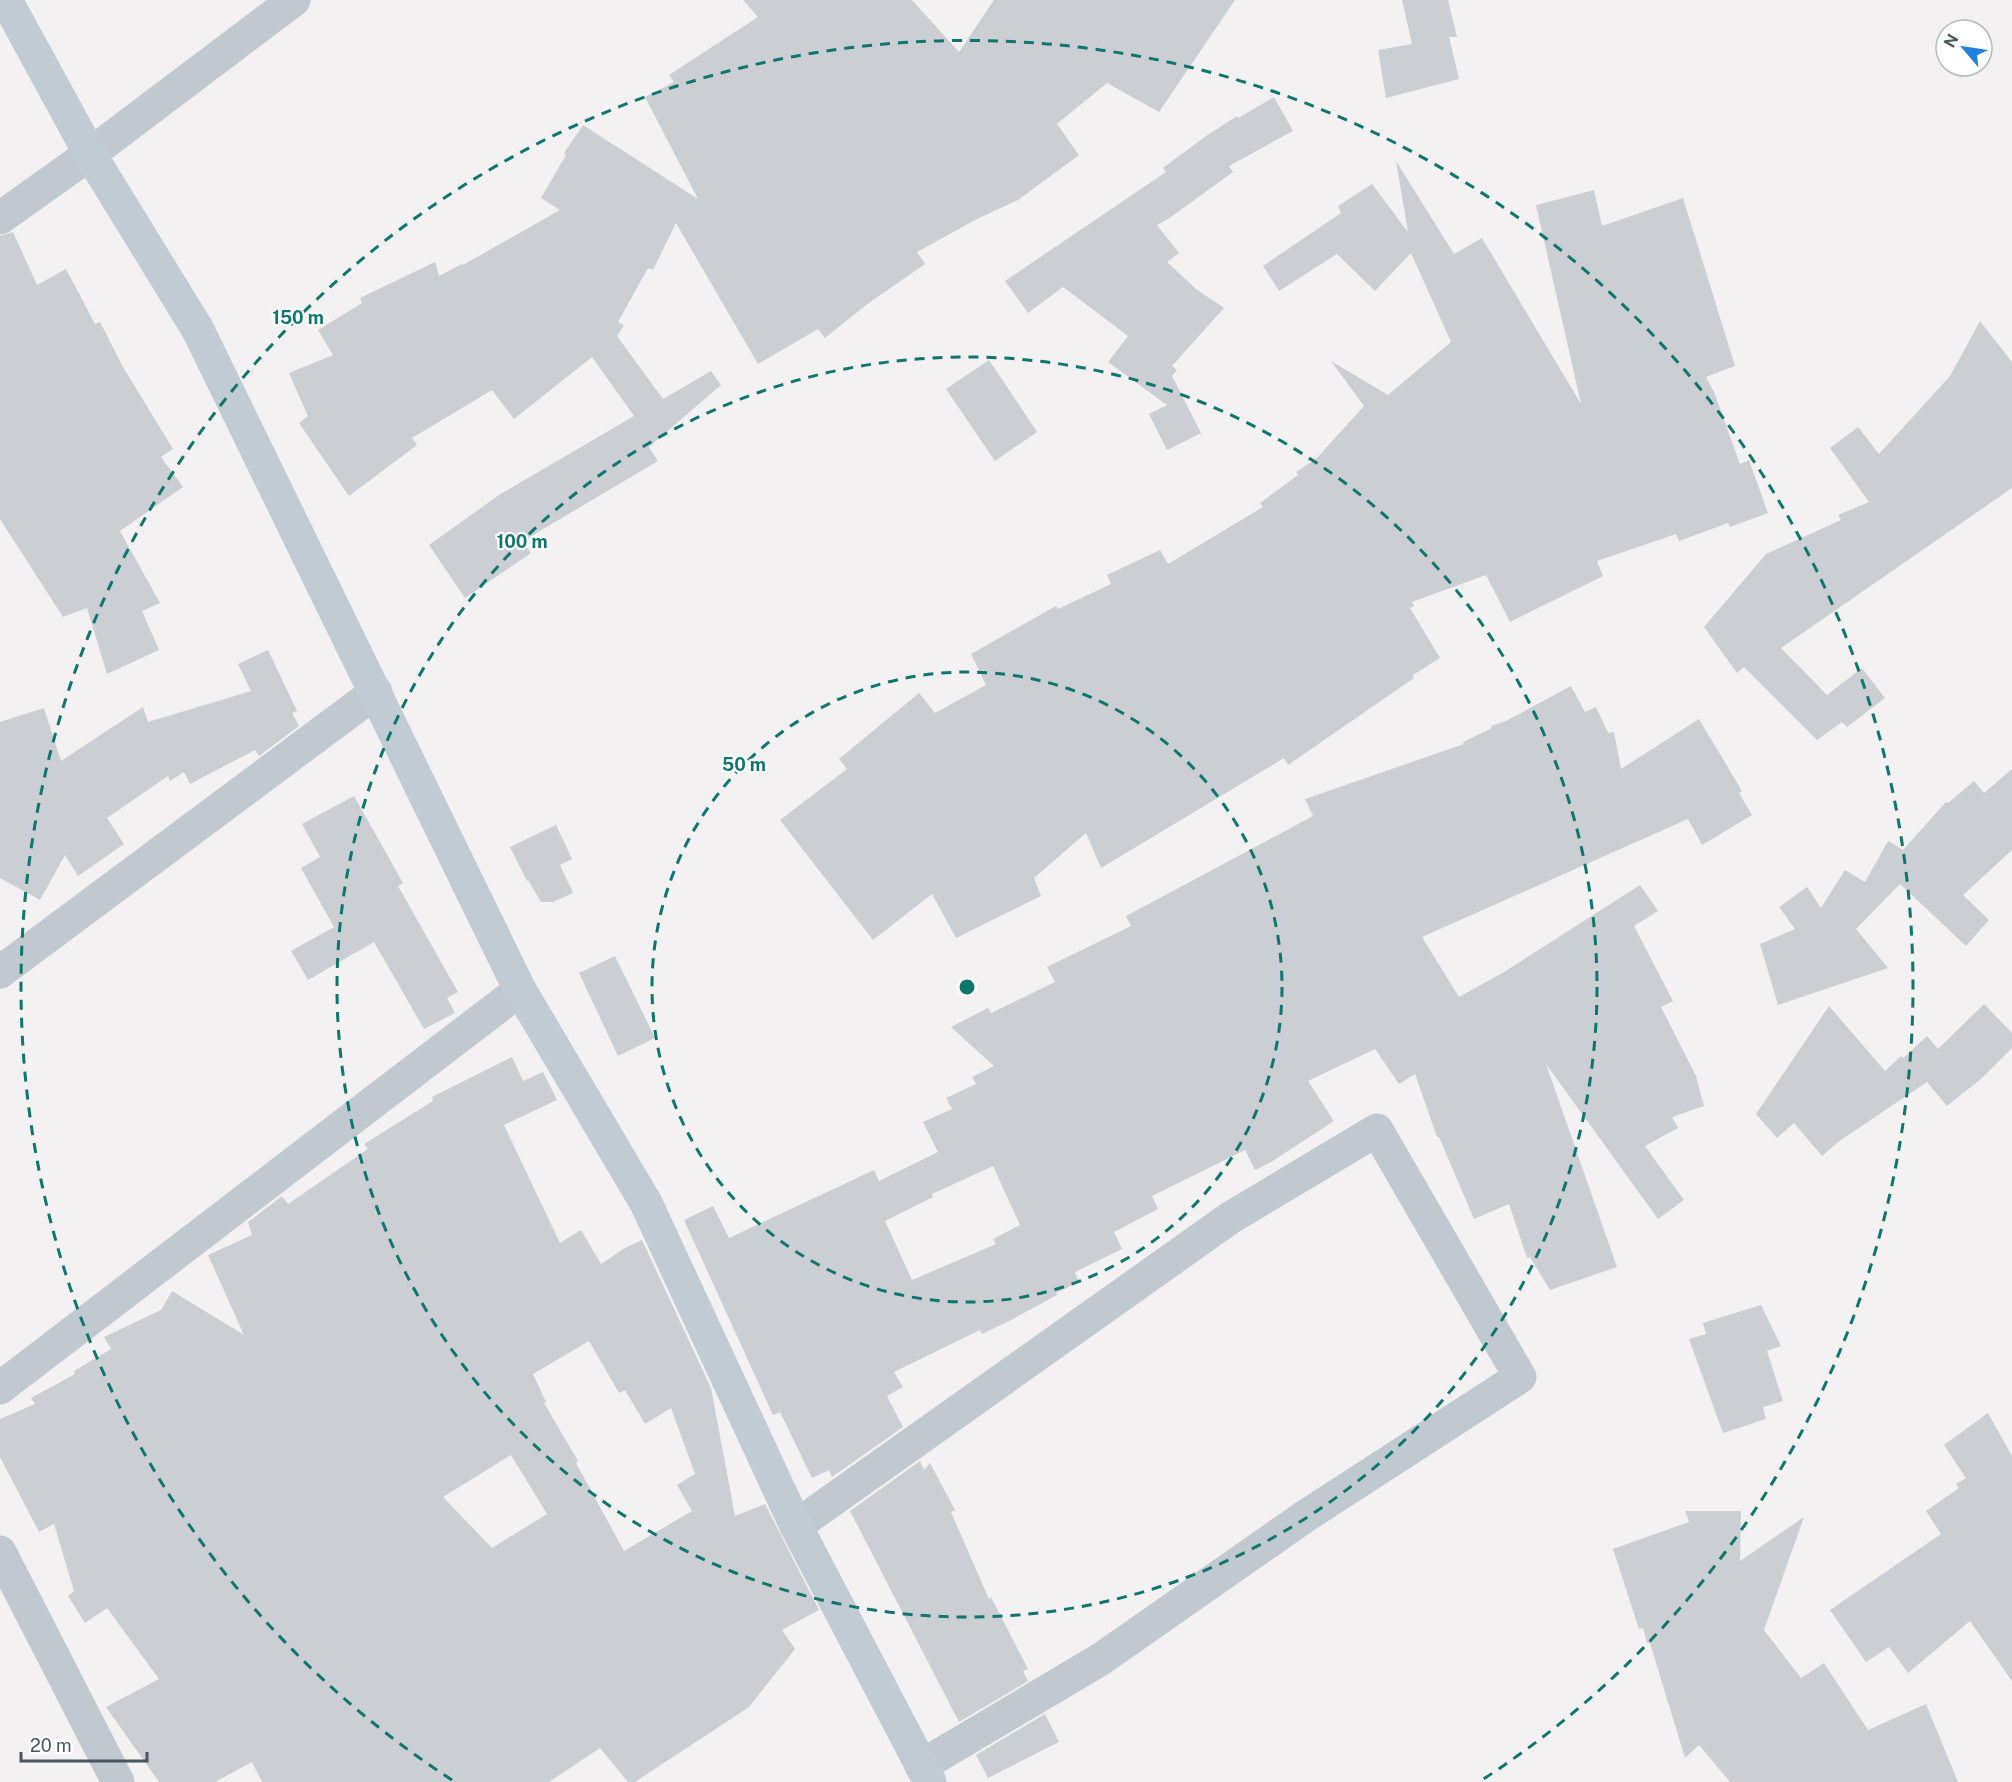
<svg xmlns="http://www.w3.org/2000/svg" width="2012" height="1782" font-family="'Public Sans',sans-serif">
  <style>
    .building { fill: #cbcfd3; fill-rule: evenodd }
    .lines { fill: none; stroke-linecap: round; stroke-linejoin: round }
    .street { stroke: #bfc9cf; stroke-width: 33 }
    .secondary { stroke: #c0cbd4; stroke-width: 33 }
    .ring { fill: none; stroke: #0f766e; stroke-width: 3; stroke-dasharray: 10 8 }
    .centre { fill: #0f766e; stroke: #fff; stroke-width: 3 }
    .ring-label { font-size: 18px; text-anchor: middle; font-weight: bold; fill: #0f766e; stroke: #fff; stroke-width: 4.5; stroke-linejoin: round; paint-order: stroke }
  </style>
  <rect width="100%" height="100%" fill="#f3f1f1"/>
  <g class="building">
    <path d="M743 0H912L959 52 994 0H1235L1159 112 1107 83 1057 124 1079 155 1018 200 977 219 917 252 925 264 866 305 825 338 818 329 758 364 676 223 653 270 648 268 618 322 624 325 617 336 663 399 711 371 721 385 649 447 658 461 523 541 531 553 465 598 429 545 499 495 634 416 592 357 514 419 492 390 412 438 417 445 349 496 299 423 308 416 289 373 333 355 318 330 362 303 360 298 435 262 439 276 462 264 463 265 560 210 541 198 566 155 564 153 583 125 698 199 645 97 674 82 669 75 758 17Z"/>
    <path d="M1402 0H1448L1457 37H1449L1459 79 1386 98 1378 50 1412 44Z"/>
    <path d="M1274 97 1293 131 1229 166 1233 172 1168 219 1157 225 1179 253 1167 262 1196 289 1224 308 1172 366 1177 370 1172 376 1201 433 1167 450 1149 414 1167 405 1108 362 1128 336 1063 287 1028 313 1005 281 1166 172 1163 168 1206 136 1237 116 1238 118Z"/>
    <path d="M1396 161 1454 254 1482 238 1581 404 1536 205 1594 190 1602 226 1683 198 1735 366 1706 377 1714 392 1740 464 1749 460 1768 513 1730 527 1728 523 1679 541 1676 534 1597 561 1603 576 1510 622 1486 575 1412 602 1414 606 1410 608 1440 658 1413 675 1414 678 1288 765 1284 758 1101 868 1086 833 1034 878 1041 896 956 938 932 894 873 940 780 820 847 769 839 759 919 693 935 713 986 685 971 654 1056 606 1058 609 1111 584 1107 575 1160 550 1168 564 1263 507 1260 503 1298 475 1296 472 1316 459 1364 406 1331 361 1388 395 1451 342 1411 253 1375 291 1337 254 1279 291 1263 266 1341 213 1338 206 1372 184 1408 232Z"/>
    <path d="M13 232 37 285 66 269 95 324 100 322 123 367 173 449 161 457 183 487 120 531 160 603 142 611 159 650 107 674 87 608 63 617 0 519V236Z"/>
    <path d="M1980 321 2012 362V488L1781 648 1827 695 1862 668 1885 698 1847 727 1842 722 1817 740 1744 667 1737 673 1704 627 1766 554 1841 520 1838 515 1869 502 1830 448 1858 427 1879 454 1950 376Z"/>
    <path d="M989 360 1037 432 995 461 946 389Z"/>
    <path d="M268 650 297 711 292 713 299 726 259 756 255 750 190 784 184 772 170 781 168 776 107 818 124 844 78 876 65 855 40 900 0 878V722L44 708 61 761 143 707 148 722 251 691 238 664Z"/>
    <path d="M1571 686 1585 712 1596 707 1608 733 1614 732 1621 769 1699 719 1742 791 1739 793 1752 815 1702 845 1688 819 1422 937 1459 997 1504 972 1640 885 1658 911 1634 926 1673 1001 1661 1007 1696 1076 1704 1106 1672 1117 1678 1128 1645 1146 1684 1200 1658 1219 1546 1064 1617 1267 1550 1290 1530 1257 1527 1258 1509 1204 1474 1219 1439 1137H1437L1415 1074 1399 1084 1375 1049 1308 1081 1334 1121 1271 1162 1255 1170 1245 1150 1152 1196 1158 1209 1114 1232 1122 1249 1075 1272 1079 1282 1056 1293 1057 1295 1011 1320 982 1334 980 1330 894 1372 903 1387 887 1396 903 1427 832 1477 829 1470 812 1478 780 1412 773 1415 684 1220 713 1206 729 1238 874 1170 879 1181 938 1152 923 1122 952 1109 946 1098 976 1084 972 1077 994 1066 951 1027 988 1008 991 1013 1055 982 1047 967 1131 926 1126 916 1313 816 1305 799 1464 744 1463 742 1492 728 1491 726 1506 721ZM993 1166 1020 1225 993 1239 996 1244 912 1280 885 1221 933 1197 932 1194Z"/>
    <path d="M2012 769V850L1963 895 1989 920 1966 946 1900 884 1856 929 1888 968 1778 1005 1760 944 1795 929 1779 907 1807 887 1821 908 1845 870 1865 882 1888 841 1903 850 1946 802 1948 803 1974 781 1984 793Z"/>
    <path d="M354 796 403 883 398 886 458 992 447 998 455 1013 424 1029 374 942 308 980 291 951 334 927 301 868 320 857 302 824Z"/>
    <path d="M556 825 572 859 560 865 573 893 553 902H541L528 880 527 881 510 847Z"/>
    <path d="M615 956 655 1038 618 1056 579 973Z"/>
    <path d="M1984 1004 2012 1033V1048L1982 1078 1947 1106 1927 1082 1838 1142 1822 1156 1794 1123 1777 1138 1756 1114 1829 1006 1885 1071 1901 1056 1903 1058 1927 1036 1938 1049Z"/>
    <path d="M512 1057 523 1081 543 1072 557 1100 504 1125 560 1243 581 1230 601 1264 625 1248 642 1240 711 1388 735 1516 765 1504 819 1610 782 1630 795 1649 749 1707 635 1782H628L600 1748 549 1782H262L252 1762 215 1782H159L106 1707 159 1679 107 1608 85 1623 68 1596 74 1591 54 1524 39 1532 0 1457V1419L35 1404 31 1398 75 1374 74 1371 111 1349 104 1337 161 1310 172 1291 244 1335 208 1255 252 1235 248 1222 282 1196 288 1204 368 1149 364 1144 433 1101 432 1097ZM589 1341 619 1393 625 1390 645 1424 671 1408 695 1474 677 1485 692 1511 624 1551 576 1463 578 1461 544 1403 546 1402 533 1374ZM511 1455 547 1514 492 1548 443 1497Z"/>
    <path d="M1761 1305 1781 1346 1767 1351 1783 1401 1763 1407 1766 1419 1723 1433 1689 1339 1706 1334 1703 1323Z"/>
    <path d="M1988 1413 2012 1456V1681L1970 1621 1908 1673 1889 1647 1866 1662 1830 1610 1941 1534 1926 1511 1959 1488 1956 1484 1966 1478 1944 1445Z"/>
    <path d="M920 1461 924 1470 930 1463 955 1510 951 1512 989 1599 991 1597 1028 1669 1023 1671 1028 1681 959 1722 850 1511Z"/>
    <path d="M1685 1511H1741L1740 1561 1804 1517 1764 1630 1801 1678 1824 1663 1868 1730 1926 1704 1958 1782H1730L1699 1745 1685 1758 1650 1643H1647L1643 1628 1639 1629 1613 1549 1689 1522Z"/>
    <path d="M1045 1714 1059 1742 988 1778 976 1755Z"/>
  </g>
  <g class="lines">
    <g class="street">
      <path d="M0 218 90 154 294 0"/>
      <path d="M0 972 376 692"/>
      <path d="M0 1388 520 990"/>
      <path d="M796 1526 1230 1218 1377 1130 1520 1377 1307 1515 1101 1659 921 1766"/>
      <path d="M0 1552 118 1782"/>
    </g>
    <path class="secondary" d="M6 0 90 154 198 330 520 990 646 1203 796 1526 930 1782"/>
  </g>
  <g class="ring">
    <circle cx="967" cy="987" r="315"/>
    <circle cx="967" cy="987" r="630"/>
    <path d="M452 1780A946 946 0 1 1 1482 1780"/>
  </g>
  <circle cx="967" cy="987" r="9" class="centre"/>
  <g class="ring-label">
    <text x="298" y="324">150 m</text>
    <text x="522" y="548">100 m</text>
    <text x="744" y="771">50 m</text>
  </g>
  <g transform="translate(1964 48) rotate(299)"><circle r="28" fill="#ffffff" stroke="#b6bbbf" stroke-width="1.5"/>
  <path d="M0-4.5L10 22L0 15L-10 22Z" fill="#2082de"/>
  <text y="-9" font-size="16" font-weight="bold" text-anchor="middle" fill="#49565e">N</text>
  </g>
  <path d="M21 1752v9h126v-9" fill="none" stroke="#49565e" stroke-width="3"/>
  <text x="30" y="1752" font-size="18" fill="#49565e" stroke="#ffffff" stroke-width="4.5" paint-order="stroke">20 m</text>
</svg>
